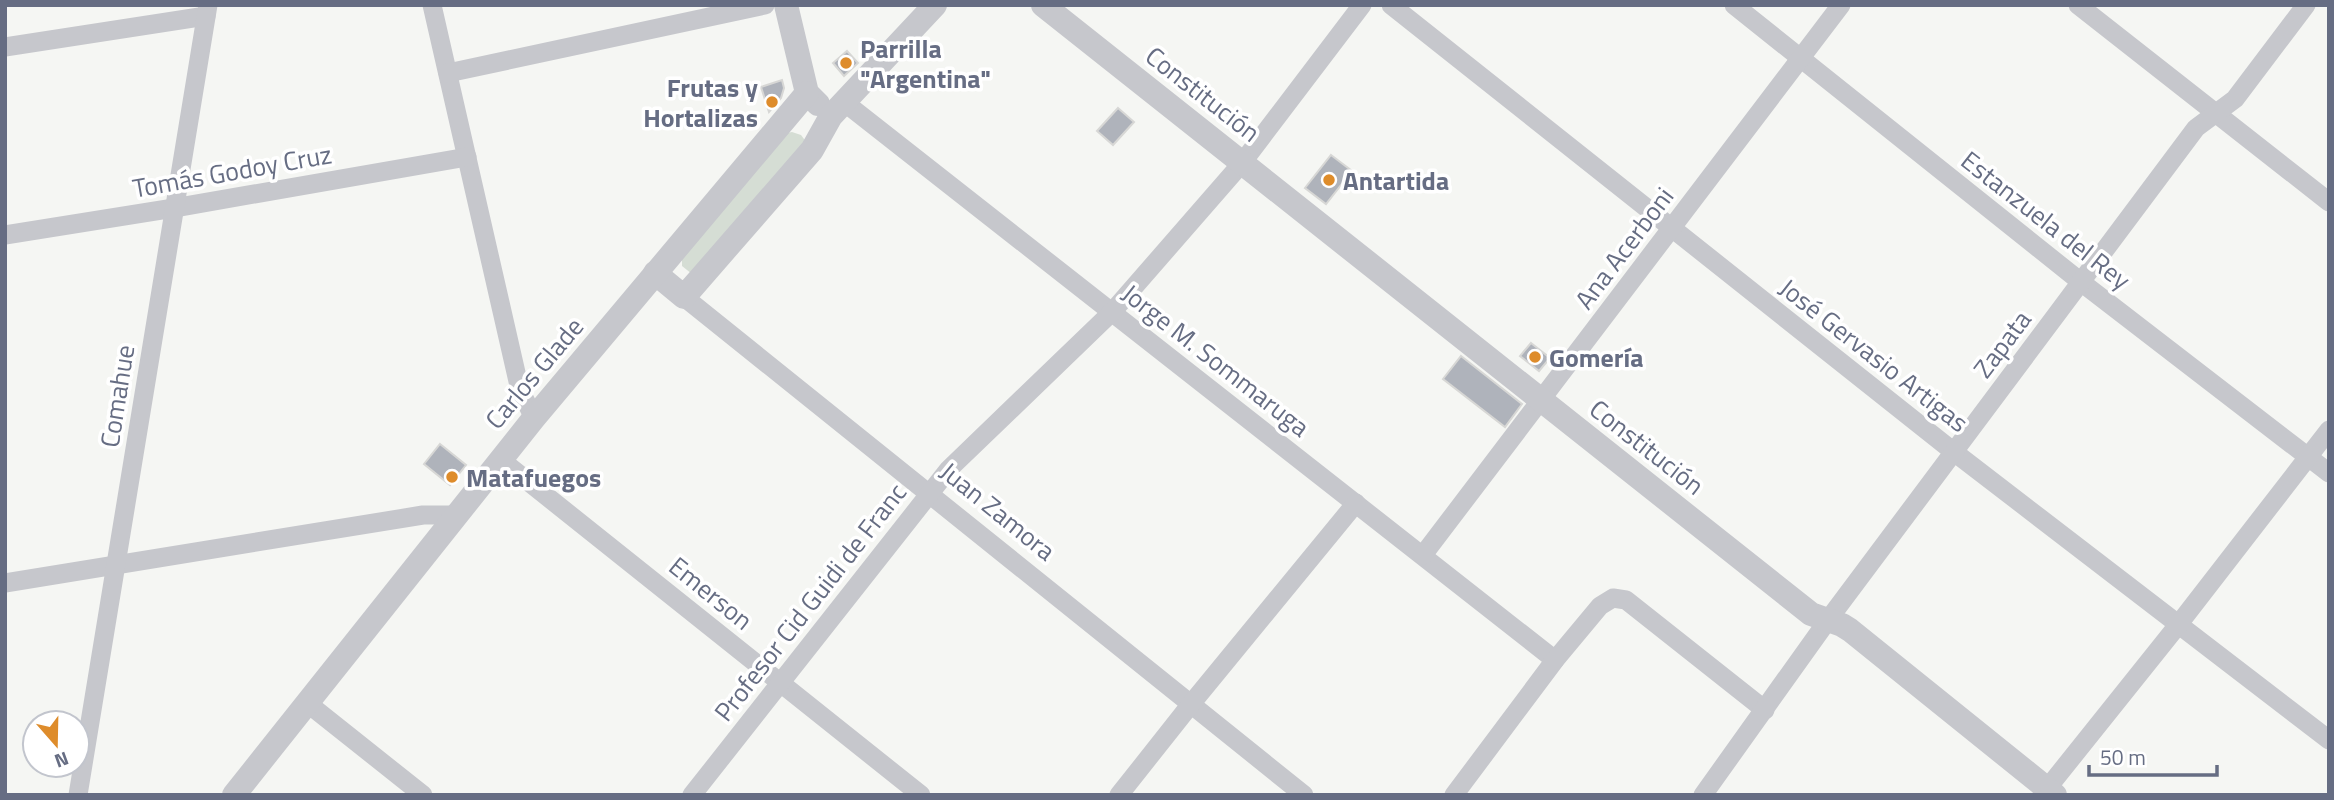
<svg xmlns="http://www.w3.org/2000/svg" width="2334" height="800" font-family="'Titillium Web',sans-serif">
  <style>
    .green { fill: #d5ddd4 }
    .building { fill: #afb3bb; stroke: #d7d7d5; stroke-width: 2 }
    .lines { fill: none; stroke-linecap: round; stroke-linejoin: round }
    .minor { stroke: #c6c7cc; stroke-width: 19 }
    .tertiary { stroke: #c6c7cc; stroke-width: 24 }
    .poi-dot { fill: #de8c2b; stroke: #fff; stroke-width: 2.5 }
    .labels { text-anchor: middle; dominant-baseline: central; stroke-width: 7; stroke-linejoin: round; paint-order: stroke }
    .poi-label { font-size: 26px; font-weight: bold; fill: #666d83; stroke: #fff; text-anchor: start }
    .street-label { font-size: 26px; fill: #666d83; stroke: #fff }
  </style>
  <rect width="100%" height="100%" fill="#f5f6f3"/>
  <path class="green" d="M792 132 801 135 807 143 692 274 682 266V259L787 133Z"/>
  <g class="building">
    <path d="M847 51 858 63 844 76 833 63Z"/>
    <path d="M782 80 784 88 781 98 769 112 761 87Z"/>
    <path d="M1118 108 1134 122 1113 145 1097 131Z"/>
    <path d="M1331 155 1352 171 1326 204 1305 188Z"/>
    <path d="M1531 343 1550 358 1539 371 1520 356Z"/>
    <path d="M1461 356 1522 404 1505 427 1443 379Z"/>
    <path d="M440 444 466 465 450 485 424 464Z"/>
  </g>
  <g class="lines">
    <g class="minor">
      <path d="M432 5 520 390 534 418"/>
      <path d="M1391 5 1954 452 2329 740"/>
      <path d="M1734 5 2081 282 2329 473"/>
      <path d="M2078 5 2329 202"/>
      <path d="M5 47 206 16"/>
      <path d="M448 73 765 5"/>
      <path d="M844 102 1555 660"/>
      <path d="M5 235 174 208 467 157"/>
      <path d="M684 297 1304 795"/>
      <path d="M500 459 921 795"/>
      <path d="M1423 555 1841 5"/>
      <path d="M5 583 423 515H455"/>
      <path d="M306 702 423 795"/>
      <path d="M78 795 208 5"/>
      <path d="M692 795 949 469 1113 311 1242 163 1362 5"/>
      <path d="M1119 795 1191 704 1356 503"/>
      <path d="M1454 795 1555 660 1600 606 1613 598 1626 600 1765 710"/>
      <path d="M1703 795 1828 620 2196 128 2235 99 2306 5"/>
      <path d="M2042 795 2178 625 2329 430"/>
    </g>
    <g class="tertiary">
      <path d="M786 5 807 93 818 104"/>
      <path d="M1043 5 1811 614 1842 625 1850 630 2055 795"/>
      <path d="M655 273 684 297 812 150 831 116 935 5"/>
      <path d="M234 795 534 418 807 93"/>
    </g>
  </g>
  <g class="poi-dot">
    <circle cx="846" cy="63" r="7"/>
    <circle cx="772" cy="102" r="7"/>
    <circle cx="1329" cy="180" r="7"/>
    <circle cx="1535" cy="357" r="7"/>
    <circle cx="452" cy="477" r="7"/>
  </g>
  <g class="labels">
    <g class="poi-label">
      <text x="860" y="48">Parrilla<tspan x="860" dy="30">"Argentina"</tspan></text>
      <text x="758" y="87" text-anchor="end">Frutas y<tspan x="758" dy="30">Hortalizas</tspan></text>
      <text x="1343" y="180">Antartida</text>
      <text x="1549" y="357">Gomería</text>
      <text x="466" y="477">Matafuegos</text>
    </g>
    <g class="street-label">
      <text transform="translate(1203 94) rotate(38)">Constitución</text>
      <text transform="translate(232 171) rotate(-10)">Tomás Godoy Cruz</text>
      <text transform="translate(2046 220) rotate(38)">Estanzuela del Rey</text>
      <text transform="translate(1624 248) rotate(-53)">Ana Acerboni</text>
      <text transform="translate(2002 344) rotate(-53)">Zapata</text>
      <text transform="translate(1874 355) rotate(38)">José Gervasio Artigas</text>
      <text transform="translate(1216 360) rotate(38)">Jorge M. Sommaruga</text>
      <text transform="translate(534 373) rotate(-50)">Carlos Glade</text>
      <text transform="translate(117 396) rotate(-81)">Comahue</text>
      <text transform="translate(1647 447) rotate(38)">Constitución</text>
      <text transform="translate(998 511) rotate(39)">Juan Zamora</text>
      <text transform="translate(711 593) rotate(39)">Emerson</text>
      <text transform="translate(810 602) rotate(-52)">Profesor Cid Guidi de Franc</text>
    </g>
  </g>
  <rect width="2334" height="800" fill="none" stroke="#666d83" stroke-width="14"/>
  <g transform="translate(56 744) rotate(160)"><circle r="33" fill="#ffffff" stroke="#c2c5cd" stroke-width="2"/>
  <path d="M0-5L12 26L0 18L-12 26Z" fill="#de8c2b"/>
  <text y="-10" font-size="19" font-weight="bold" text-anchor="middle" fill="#666d83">N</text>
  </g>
  <path d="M2089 765v10h128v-10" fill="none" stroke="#666d83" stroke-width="3.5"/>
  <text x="2100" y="765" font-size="21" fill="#666d83" stroke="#ffffff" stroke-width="5" paint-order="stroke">50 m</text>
</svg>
